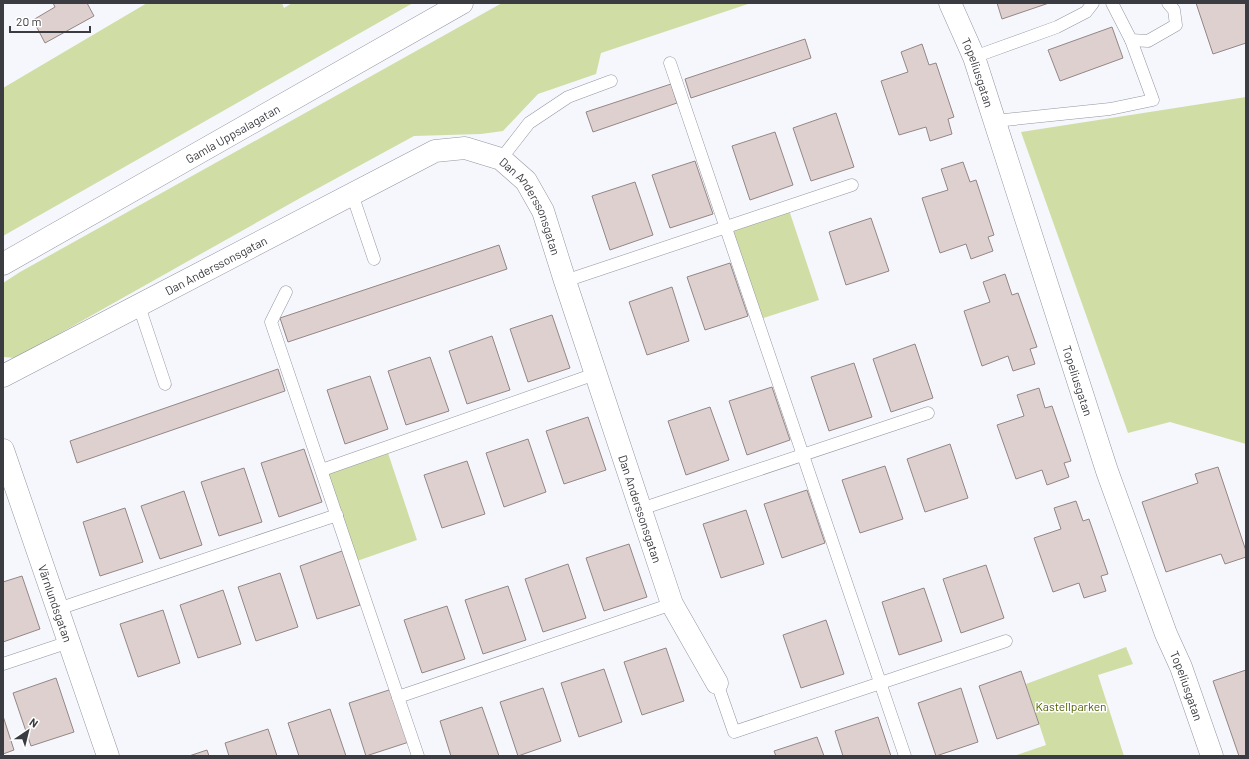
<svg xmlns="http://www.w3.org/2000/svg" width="1249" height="759" font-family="Barlow,sans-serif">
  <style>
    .green { fill: #d0dea6 }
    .building { fill: #ddd0ce; stroke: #948785 }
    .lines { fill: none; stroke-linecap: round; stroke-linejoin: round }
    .service-casing { stroke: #9396a0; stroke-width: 13 }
    .minor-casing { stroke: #9396a0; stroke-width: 23 }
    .tertiary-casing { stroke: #9396a0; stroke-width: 23 }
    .service { stroke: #fff; stroke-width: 12 }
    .minor { stroke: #fff; stroke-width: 22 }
    .tertiary { stroke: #fff; stroke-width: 22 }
    .labels { text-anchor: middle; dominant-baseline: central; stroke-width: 3; stroke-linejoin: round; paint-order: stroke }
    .street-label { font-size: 12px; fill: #3b3c41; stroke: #fff }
    .park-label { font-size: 12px; fill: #506000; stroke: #fff }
  </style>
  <rect width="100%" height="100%" fill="#f5f7fd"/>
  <g class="green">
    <path d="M147 3H282L284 8 292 3H413L3 236V88Z"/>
    <path d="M502 3H751L601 53 596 74 538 94 503 131 481 134 414 136 302 197 16 358 3 357V283L20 272Z"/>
    <path d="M1246 97V444L1170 422 1128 433 1021 132Z"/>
    <path d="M788 207 819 300 757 320 726 228Z"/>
    <path d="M388 453 417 540 357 561 327 473Z"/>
    <path d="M1126 647 1133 664 1098 675 1124 756H1014L1046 745 1026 684Z"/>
  </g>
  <g class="building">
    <path d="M53 3H87L94 16 45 43 33 20 55 7Z"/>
    <path d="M997 3H1049L1002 19Z"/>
    <path d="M1196 3H1246V43L1213 54Z"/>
    <path d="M1112 27 1123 58 1060 81 1048 50Z"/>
    <path d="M805 39 811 58 691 98 685 79Z"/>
    <path d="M922 44 929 65 936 63 954 117 948 119 952 134 930 141 926 127 899 135 881 81 908 72 901 52Z"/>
    <path d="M671 84 677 103 593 132 586 112Z"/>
    <path d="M836 113 854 167 811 181 793 128Z"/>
    <path d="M775 132 793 185 750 200 732 146Z"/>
    <path d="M695 161 713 214 670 228 652 175Z"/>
    <path d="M963 162 970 182 976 180 994 235 988 237 993 251 971 259 966 244 940 253 922 198 948 190 941 169Z"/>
    <path d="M635 182 653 235 610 250 592 196Z"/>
    <path d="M871 218 889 271 846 285 829 232Z"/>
    <path d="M499 245 507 269 288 342 280 318Z"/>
    <path d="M730 263 748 316 705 330 687 277Z"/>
    <path d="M1005 274 1012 295 1018 293 1037 347 1030 349 1035 364 1013 371 1008 356 982 366 964 311 990 302 983 282Z"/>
    <path d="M672 287 689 341 647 355 629 302Z"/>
    <path d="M552 315 570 368 528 382 510 329Z"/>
    <path d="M492 336 510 390 467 404 449 351Z"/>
    <path d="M915 344 933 398 891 412 873 359Z"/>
    <path d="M430 357 449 411 406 425 388 371Z"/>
    <path d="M854 363 872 417 829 431 811 377Z"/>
    <path d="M278 369 285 391 77 463 70 441Z"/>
    <path d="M370 376 388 429 345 444 327 390Z"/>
    <path d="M772 387 790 440 747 455 729 401Z"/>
    <path d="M1039 388 1045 408 1052 406 1071 461 1064 463 1069 477 1047 485 1042 470 1016 479 997 425 1024 416 1017 395Z"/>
    <path d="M710 407 729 460 686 475 668 421Z"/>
    <path d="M588 417 606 470 564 484 546 431Z"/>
    <path d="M528 439 546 492 504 507 486 453Z"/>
    <path d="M950 444 968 498 925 512 907 459Z"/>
    <path d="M304 449 322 502 279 517 261 463Z"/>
    <path d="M467 461 485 514 442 528 424 475Z"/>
    <path d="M885 466 903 519 860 533 842 480Z"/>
    <path d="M1218 467 1246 551V557L1225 564 1221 554 1166 572 1142 502 1198 483 1195 474Z"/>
    <path d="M244 468 262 522 219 536 201 482Z"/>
    <path d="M807 490 825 543 782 558 764 504Z"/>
    <path d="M184 491 202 545 160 559 141 506Z"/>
    <path d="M1076 501 1083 521 1089 519 1108 574 1101 576 1106 591 1084 598 1079 583 1053 592 1034 538 1061 529 1054 508Z"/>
    <path d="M125 508 143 562 100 576 83 522Z"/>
    <path d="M746 510 764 564 721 578 703 524Z"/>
    <path d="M629 544 647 597 604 611 586 558Z"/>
    <path d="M342 551 360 605 317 619 300 566Z"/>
    <path d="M568 564 586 618 543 632 525 579Z"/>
    <path d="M986 565 1004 618 961 633 943 579Z"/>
    <path d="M280 573 298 627 256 641 238 587Z"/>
    <path d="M22 576 40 629 3 642V582Z"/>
    <path d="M508 586 526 640 483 654 465 600Z"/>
    <path d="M924 588 942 641 899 655 882 602Z"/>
    <path d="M223 590 241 644 198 658 180 605Z"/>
    <path d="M447 606 465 659 422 673 404 620Z"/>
    <path d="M163 610 180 663 138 677 120 624Z"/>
    <path d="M826 620 844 674 801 688 783 635Z"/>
    <path d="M666 648 684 701 642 715 624 662Z"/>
    <path d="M604 669 622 722 579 737 561 683Z"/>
    <path d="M1246 670V756H1239L1213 681Z"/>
    <path d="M1021 671 1039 724 997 739 979 686Z"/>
    <path d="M56 678 74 732 31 746 13 693Z"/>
    <path d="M543 688 561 741 518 756 500 702Z"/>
    <path d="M961 688 978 742 936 756 918 703Z"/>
    <path d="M392 689 409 742 366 756 349 703Z"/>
    <path d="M482 707 499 756H451L440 721Z"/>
    <path d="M330 709 346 756H299L288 723Z"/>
    <path d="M3 716 14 750 3 754Z"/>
    <path d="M878 717 891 756H843L835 731Z"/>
    <path d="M268 729 277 756H229L225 743Z"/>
    <path d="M817 737 824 756H776L774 751Z"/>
    <path d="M207 750 209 756H189Z"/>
  </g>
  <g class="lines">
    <g class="service-casing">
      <g id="service">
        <path d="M1112 3 1131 40 1148 41 1176 25 1174 10 1168 3"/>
        <path d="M974 57 1057 27 1086 12 1093 3"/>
        <path d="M670 63 905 756"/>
        <path d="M995 121 1110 109 1153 100 1131 40"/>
        <path d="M501 159 529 123 568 97 611 81"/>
        <path d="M352 194 374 259"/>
        <path d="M565 281 852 185"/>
        <path d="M286 292 271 322 418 756"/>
        <path d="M139 306 165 384"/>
        <path d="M322 470 595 374"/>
        <path d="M641 509 928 413"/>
        <path d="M58 609 337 515"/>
        <path d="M3 664 69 642"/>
        <path d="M717 683 734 732 1006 641"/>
        <path d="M398 697 672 604"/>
      </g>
    </g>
    <g class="minor-casing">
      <g id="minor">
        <path id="s1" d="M950 3 974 57 1107 471 1166 634 1181 667 1212 756"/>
        <path id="s2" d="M3 376 435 151 465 148 501 159 526 181 543 211 565 281 672 604 717 683"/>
        <path id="s3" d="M3 450 108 756"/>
      </g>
    </g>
    <g class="tertiary-casing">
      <g id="tertiary">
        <path id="s4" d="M3 264 462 3"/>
      </g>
    </g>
    <use href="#service" class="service"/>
    <use href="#minor" class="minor"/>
    <use href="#tertiary" class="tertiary"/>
  </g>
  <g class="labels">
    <g class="street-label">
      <text stroke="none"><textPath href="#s1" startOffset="75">Topeliusgatan</textPath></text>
      <text stroke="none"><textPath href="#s4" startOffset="264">Gamla Uppsalagatan</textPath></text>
      <text stroke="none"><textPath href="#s2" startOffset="612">Dan Anderssonsgatan</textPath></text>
      <text stroke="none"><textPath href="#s2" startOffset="240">Dan Anderssonsgatan</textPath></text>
      <text stroke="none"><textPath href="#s1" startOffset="399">Topeliusgatan</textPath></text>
      <text stroke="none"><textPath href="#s2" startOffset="936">Dan Anderssonsgatan</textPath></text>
      <text stroke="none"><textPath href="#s3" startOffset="162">Värnlundsgatan</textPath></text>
      <text stroke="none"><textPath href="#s1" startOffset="723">Topeliusgatan</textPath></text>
    </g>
    <g class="park-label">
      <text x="1071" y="706">Kastellparken</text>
    </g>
  </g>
  <rect width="1249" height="759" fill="none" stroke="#3b3c41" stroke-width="8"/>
  <g transform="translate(28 731) rotate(35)" stroke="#ffffff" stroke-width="3" paint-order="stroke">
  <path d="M0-3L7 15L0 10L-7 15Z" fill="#3b3c41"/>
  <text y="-6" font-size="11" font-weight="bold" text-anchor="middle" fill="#3b3c41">N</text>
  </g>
  <path d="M10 26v6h80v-6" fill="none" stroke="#3b3c41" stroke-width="2"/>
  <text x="16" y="26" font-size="12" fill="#3b3c41" stroke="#ffffff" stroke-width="3" paint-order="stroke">20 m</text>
</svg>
